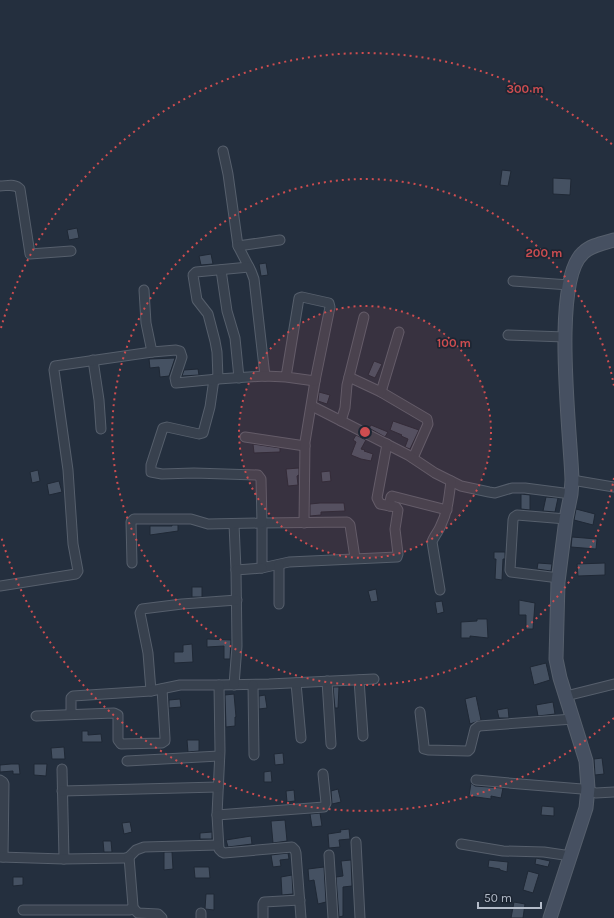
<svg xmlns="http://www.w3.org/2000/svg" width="614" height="918" font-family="Karla,sans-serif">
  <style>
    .building { fill: #455162; stroke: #1f2835 }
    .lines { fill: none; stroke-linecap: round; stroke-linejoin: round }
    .street-casing { stroke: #565f6c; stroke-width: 11 }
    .secondary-casing { stroke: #565f6c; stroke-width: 15 }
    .street { stroke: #38414e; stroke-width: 9 }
    .secondary { stroke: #465061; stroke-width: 13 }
    .ring { fill: none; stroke: #ce4d50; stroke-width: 2; stroke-dasharray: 2 4 }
    .centre { fill: #ce4d50; stroke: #1d2633; stroke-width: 2 }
    .ring-label { font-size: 12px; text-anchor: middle; font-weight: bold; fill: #ce4d50; stroke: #1d2633; stroke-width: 3.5; stroke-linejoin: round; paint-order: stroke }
  </style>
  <rect width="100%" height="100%" fill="#242f3e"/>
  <g class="building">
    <path d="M502 170 511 171 508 186 500 185Z"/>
    <path d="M553 178 571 179 570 195 553 194Z"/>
    <path d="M77 228 79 238 69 240 67 230Z"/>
    <path d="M211 254 213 264 201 265 199 256Z"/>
    <path d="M266 263 268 275 261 276 259 264Z"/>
    <path d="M175 358 169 376 160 377 159 367 150 368 149 359Z"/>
    <path d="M374 361 382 364 375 378 368 375Z"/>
    <path d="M198 369 199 375 182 376 184 370Z"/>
    <path d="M319 392 330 395 327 404 318 401Z"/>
    <path d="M393 421 419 430 410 449 405 447 408 439 401 436 402 435 390 430Z"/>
    <path d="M371 425 388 432 385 437 369 428Z"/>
    <path d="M356 435 366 440 361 449 365 450 364 451 373 454 371 461 361 459 351 455 356 442 353 440Z"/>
    <path d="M253 444 280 448V452L254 453Z"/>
    <path d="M299 468V475L297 476 298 485 288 486 286 469Z"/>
    <path d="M38 470 40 481 32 483 30 472Z"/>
    <path d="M330 471 331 481 322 482 321 472Z"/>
    <path d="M59 481 62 492 49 495 47 484Z"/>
    <path d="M521 494 530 495V510L521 509Z"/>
    <path d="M546 497 558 498 555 512 543 511Z"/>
    <path d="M320 503H344L345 511 321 512V515L310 516V504Z"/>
    <path d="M576 509 595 514 593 525 574 520Z"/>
    <path d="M172 525H178V531L150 535V526H172Z"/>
    <path d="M572 537 597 539 596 549 571 547Z"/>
    <path d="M494 552H505V559H503L502 580 495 579 496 559H494Z"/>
    <path d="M538 563 552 564 551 571 537 569Z"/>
    <path d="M605 563V575L578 576 577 564Z"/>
    <rect x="192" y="587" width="10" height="10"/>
    <path d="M376 589 378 601 371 602 368 591Z"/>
    <path d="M519 600 535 603 533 629H526V615H519Z"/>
    <path d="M442 601 444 612 437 614 435 602Z"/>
    <path d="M477 619H487L488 638 470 636V638H461V622L477 621Z"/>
    <path d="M207 639 231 640 230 659H224V646L207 647Z"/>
    <path d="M192 644 193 662 174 663V652H183V645Z"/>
    <path d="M546 663 550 680 534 685 530 667Z"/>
    <path d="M333 687H339L338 708H335Z"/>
    <path d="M234 694 236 717H235V726L226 727 225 695Z"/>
    <path d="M265 695 267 708 259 709V696Z"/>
    <path d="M476 696 481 720 470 724 465 699Z"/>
    <path d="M180 699 181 707 169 708V700Z"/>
    <path d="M553 702 555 714 538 716 536 705Z"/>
    <path d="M508 708 509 718H499L497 710Z"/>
    <path d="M82 731H88V735L101 734 102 742H82Z"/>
    <path d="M187 740H199V751L188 752Z"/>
    <path d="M64 747 65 759H52L51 748Z"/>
    <path d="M283 753 284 764 275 765 274 754Z"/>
    <path d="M602 758 604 774 595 775 594 759Z"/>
    <path d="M11 764H19L20 774H13V771L0 772V765Z"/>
    <path d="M34 764H47L46 776 34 775Z"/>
    <path d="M271 771 272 782H264V772Z"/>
    <path d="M471 783 475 786 503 788 501 798 491 796V799L469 796Z"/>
    <path d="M338 789 341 802 332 804 331 791Z"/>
    <path d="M294 790 295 801 287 802 286 791Z"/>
    <path d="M542 806 554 807V816L541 815Z"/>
    <path d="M320 813 322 826 312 827 310 814Z"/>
    <path d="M285 820 287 841 273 843 271 821Z"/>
    <path d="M130 822 132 832 124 834 122 823Z"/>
    <path d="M349 829 350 839 339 840 340 847 329 848 328 834 341 832 340 830Z"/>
    <path d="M212 832V839H200V833Z"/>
    <path d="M251 836 252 844 228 847 226 840Z"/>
    <path d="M103 841H111L112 852H104Z"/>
    <path d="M164 852H172L173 869 164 870Z"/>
    <path d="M288 853 289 859 280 860 281 866 273 867 271 855Z"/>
    <path d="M536 858 550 861 548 867 535 864Z"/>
    <path d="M351 860 352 886 343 887V916L339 917 336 877 343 876 341 861Z"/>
    <path d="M489 860 508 862 507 872 500 870V869L488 867Z"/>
    <path d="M194 867H209L210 878H195Z"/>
    <path d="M324 867 326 902 318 904 314 880 309 881 308 869Z"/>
    <path d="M528 871 539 874 533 893 523 890Z"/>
    <path d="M292 875 293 894 282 895 281 877Z"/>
    <path d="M13 877H23V885L13 886Z"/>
    <path d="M206 894H214V910L205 909Z"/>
    <path d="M514 902 525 904 523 918H511Z"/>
  </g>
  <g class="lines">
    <g class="street-casing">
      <g id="street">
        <path d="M223 151 228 174 238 246 251 271 254 279 265 376"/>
        <path d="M0 186C7 186 15 183 20 189L30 254 71 251"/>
        <path d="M238 246 280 240"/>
        <path d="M221 270 227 311 235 338 239 378"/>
        <path d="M513 281 569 285"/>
        <path d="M144 290 146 323 152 352"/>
        <path d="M508 335 565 337"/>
        <path d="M93 360 99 400 101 429"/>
        <path d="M349 377 381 392 427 419 428 424 413 458"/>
        <path d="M218 379 217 352 215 341 208 314 197 300 193 275 196 272 249 267"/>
        <path d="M381 392 399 332"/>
        <path d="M312 406 408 455 435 473 461 486 489 492 495 493 512 488H525L571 494"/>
        <path d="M341 421 345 408 347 385 364 317"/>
        <path d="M245 437 305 446"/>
        <path d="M572 480 614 487"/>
        <path d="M389 506 391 497 392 496 447 510"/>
        <path d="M304 523 305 442 315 381"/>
        <path d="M234 524 236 570"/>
        <path d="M355 558 350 525 347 522 262 523V568L289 562 397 557 398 554 395 529 398 510 396 507 380 504 377 498 387 444"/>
        <path d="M132 563 131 522 134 519H191L208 524 262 523 261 479 258 475 194 473 162 474 151 472V465L163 428 167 427 199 434 203 433 210 407 214 379"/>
        <path d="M559 578 511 572 510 570 513 520 514 517 517 515 566 519"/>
        <path d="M0 586 76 574 78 571 73 544 68 470 54 370 55 366 152 352 176 350 180 351 182 357 175 378 176 383 218 379 265 376 286 377 299 298 302 297 329 303 330 307 315 381 286 377"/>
        <path d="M440 590 432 542C434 536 439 531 441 525 448 511 449 496 451 481"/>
        <path d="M279 604V565"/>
        <path d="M359 680 363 736"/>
        <path d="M327 681 331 744"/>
        <path d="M296 683 301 738"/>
        <path d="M219 685 269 684 374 679"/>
        <path d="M234 685 237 646 236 570 262 568"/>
        <path d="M253 685 254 755"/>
        <path d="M151 691 148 653 140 613 142 609 182 604 237 600"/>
        <path d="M566 696 614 684"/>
        <path d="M420 712 424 746V749L428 750 468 751 470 749 475 729 479 726 573 719"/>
        <path d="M71 714V698L73 696 151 691 180 685H219L220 751 217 815 219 849 222 852 224 853 292 847 295 850 296 853 301 918"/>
        <path d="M36 716 114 713 118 715V740L121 744 162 743 165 741V738L162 689"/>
        <path d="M127 761 219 756"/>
        <path d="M62 769 64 859"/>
        <path d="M0 780 3 782 4 784 3 857"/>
        <path d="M476 780 520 784 582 789 596 793 614 792"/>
        <path d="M62 791 218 787"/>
        <path d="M217 815 324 807 326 803 323 774"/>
        <path d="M356 842 360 918"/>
        <path d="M461 844 503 851 544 852 571 856"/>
        <path d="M329 855 333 918"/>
        <path d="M0 857 64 859 125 858 129 857 136 850 144 847 218 845"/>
        <path d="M133 908 138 913 158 914 162 918"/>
        <path d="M23 910H130L133 906 129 857"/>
        <path d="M201 913V918"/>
        <path d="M263 918V904L264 902 300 900"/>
      </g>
    </g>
    <g class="secondary-casing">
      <path id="secondary" d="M550 918 586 808 588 788 586 761 560 678 556 659 558 582 566 519 571 494 572 480C571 437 551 281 583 253 591 245 604 243 614 240"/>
    </g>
    <use href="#street" class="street"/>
    <use href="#secondary" class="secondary"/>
  </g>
  <circle cx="365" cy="432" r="126" fill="#ce4d50" fill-opacity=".12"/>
  <g class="ring">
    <circle cx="365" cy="432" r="126"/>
    <path d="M614 478A253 253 0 1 1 614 386"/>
    <path d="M614 718A379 379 0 0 1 1 536M1 328A379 379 0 0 1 614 146"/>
  </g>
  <circle cx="365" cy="432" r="6" class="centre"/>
  <g class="ring-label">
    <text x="525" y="93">300 m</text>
    <text x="544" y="257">200 m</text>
    <text x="454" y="347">100 m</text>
  </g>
  <path d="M478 902v6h63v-6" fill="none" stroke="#b4bcc9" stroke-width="2"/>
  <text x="484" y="902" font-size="12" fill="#b4bcc9" stroke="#1d2633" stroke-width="3" paint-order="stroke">50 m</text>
</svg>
